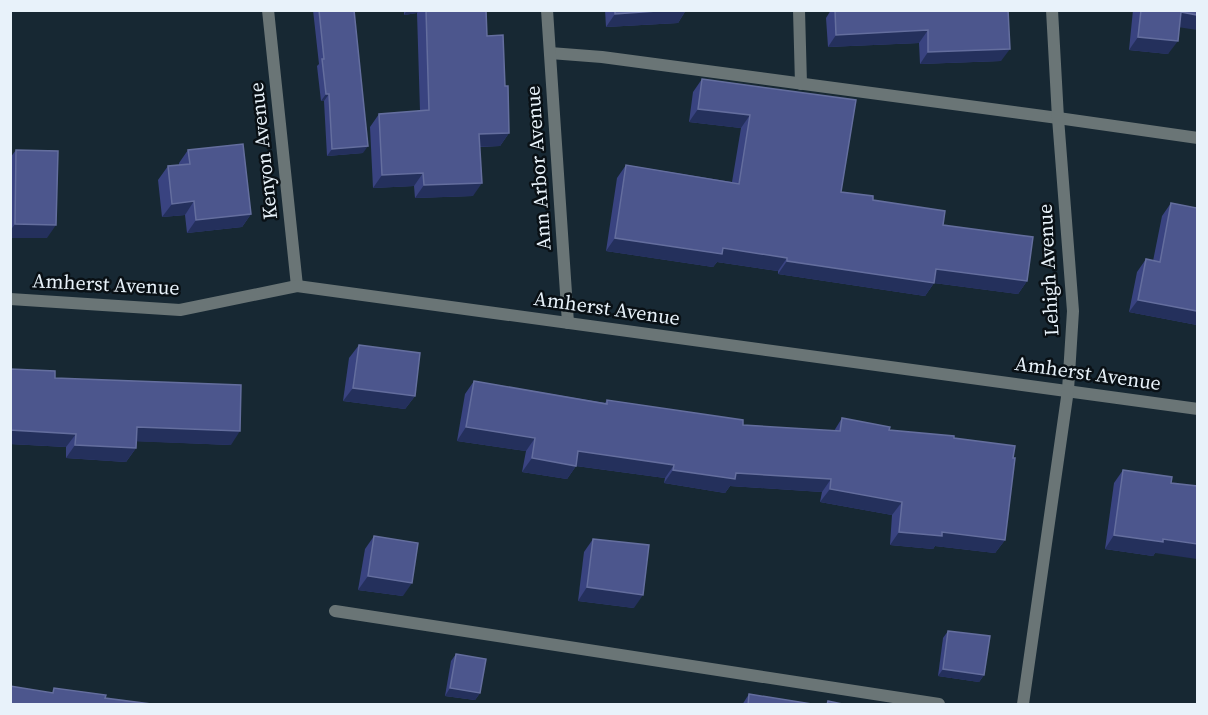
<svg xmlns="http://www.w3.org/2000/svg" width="1208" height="715" font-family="'Source Serif 4',serif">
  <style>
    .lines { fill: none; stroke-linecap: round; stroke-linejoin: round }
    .lane { stroke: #6a7576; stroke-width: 12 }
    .street { stroke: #6a7576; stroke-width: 12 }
    .wall { fill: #394380 }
    .shaded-wall { fill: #24305c }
    .building { fill: #4c568d; stroke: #646e9e; stroke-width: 1.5 }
    .labels { text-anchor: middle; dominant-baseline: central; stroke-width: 5; stroke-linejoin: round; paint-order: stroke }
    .street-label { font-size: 20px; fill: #e8f2fa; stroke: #091015 }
  </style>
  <rect width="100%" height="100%" fill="#172833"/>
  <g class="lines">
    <g class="lane">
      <path d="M799 10 801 84"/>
      <path d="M550 53 602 57 1058 118 1198 138"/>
      <path d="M335 611 939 704"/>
    </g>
    <g class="street">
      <path d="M268 10 297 286"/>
      <path d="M547 10 568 323"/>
      <path d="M10 299 180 310 297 286 1198 409"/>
      <path d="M1023 704 1068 390 1073 311 1058 118 1052 10"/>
    </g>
  </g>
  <g class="wall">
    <path d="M313 10H354L363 153 327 156 324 101H321L317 66 319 64Z"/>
    <path d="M404 10H486L487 36 505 86 509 133 500 146 480 147 473 196 415 198 414 186 373 188 370 127 379 114 420 111 417 13 404 15Z"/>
    <path d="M605 10H686L678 23 606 27Z"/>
    <path d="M831 10H1008L1001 61 920 64 919 43 828 47 826 18Z"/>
    <path d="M1133 10H1197L1179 27 1168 54 1129 50Z"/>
    <path d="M702 79 856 100 841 192 873 200 943 225 1027 281 1018 294 934 283 925 296 778 274V271L717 262 713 267 606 251 617 178 626 165 732 182 741 128 689 122 693 92Z"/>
    <path d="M16 150 47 238H10V158Z"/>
    <path d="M188 150 251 214 242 227 187 233 185 215 162 217 158 180 168 166 179 165V163Z"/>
    <path d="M1171 203 1197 208V325L1129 312 1137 272 1146 259 1153 261 1162 216Z"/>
    <path d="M359 345 415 396 405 409 343 401 349 358Z"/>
    <path d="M10 369 55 378 231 445 136 441V448L126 462 66 458V447L10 444Z"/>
    <path d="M474 381 605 403 607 400 743 425 834 431 842 418 889 430 954 438 1005 540 995 553 935 546 933 549 890 545 892 515 820 502 822 492 730 486 725 493 664 483 665 478 576 466 567 479 522 472 526 451 457 441 465 394Z"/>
    <path d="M1123 470 1155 553 1153 556 1105 549 1114 483Z"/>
    <path d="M374 536 403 596 358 590 365 549Z"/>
    <path d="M593 539 634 608 578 601 584 552Z"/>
    <path d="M948 631 984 675 979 682 938 676 943 638Z"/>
    <path d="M456 654 480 693 475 700 445 696 451 661Z"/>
    <path d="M749 694 818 705H742Z"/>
  </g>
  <g class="shaded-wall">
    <path d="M407 10H419L417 13 404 15Z"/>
    <path d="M671 10H686L678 23 606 27 615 14Z"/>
    <path d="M1181 12 1197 15V30L1171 26Z"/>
    <path d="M928 30 919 43 828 47 836 35Z"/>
    <path d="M1138 37 1178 41 1168 54 1129 50Z"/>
    <path d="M1010 49 1001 61 920 64 928 52Z"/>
    <path d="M326 94H329L324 101H321Z"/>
    <path d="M698 109 750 115 741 128 689 122Z"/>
    <path d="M509 133 500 146 470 147 479 134Z"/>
    <path d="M368 146 363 153 327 156 332 149Z"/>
    <path d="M423 173 414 186 373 188 382 175Z"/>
    <path d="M482 183 473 196 415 198 424 185Z"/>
    <path d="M194 201 185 215 162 217 172 204Z"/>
    <path d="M251 214 242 227 187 233 196 220Z"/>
    <path d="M15 224 56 225 47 238H10V231Z"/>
    <path d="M615 238 723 248 787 258 778 271 717 262 713 267 606 251Z"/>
    <path d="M787 261 936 269 1027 281 1018 294 934 283 925 296 778 274Z"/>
    <path d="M1138 300 1197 311V325L1129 312Z"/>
    <path d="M353 388 415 396 405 409 343 401Z"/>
    <path d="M137 427 240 431 231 445 127 441Z"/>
    <path d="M466 427 535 438 526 451 457 441Z"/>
    <path d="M10 430 76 434 66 447 10 444Z"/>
    <path d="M75 445 136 448 126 462 66 458Z"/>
    <path d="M578 451 674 465 665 478 569 465Z"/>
    <path d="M532 458 576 466 567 479 522 472Z"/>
    <path d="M673 470 736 473 831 479 822 492 730 486 725 493 664 483Z"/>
    <path d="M830 489 902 502 892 515 820 502Z"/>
    <path d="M899 532H942L1005 540 995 553 935 546 933 549 890 545Z"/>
    <path d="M1114 535 1163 539 1197 544V559L1155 553 1153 556 1105 549Z"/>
    <path d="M368 576 412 583 403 596 358 590Z"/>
    <path d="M587 587 643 595 634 608 578 601Z"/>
    <path d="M943 669 984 675 979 682 938 676Z"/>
    <path d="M450 688 480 693 475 700 445 696Z"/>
  </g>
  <g class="building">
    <path d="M319 10H354L368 146 332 149 329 94H326L322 59H324Z"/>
    <path d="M426 10H486L487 36 503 35 505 86H508L509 133 479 134 482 183 424 185 423 173 382 175 379 114 429 110Z"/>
    <path d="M615 10H671L615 14Z"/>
    <path d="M835 10H1008L1010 49 928 52V30L836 35Z"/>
    <path d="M1141 10H1197V15L1181 12 1178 41 1138 37Z"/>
    <path d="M702 79 856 100 841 192 873 196V200L945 211 943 225 1033 237 1027 281 936 269 934 283 787 261V258L723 248 722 254 615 238 626 165 739 184 750 115 698 109Z"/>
    <path d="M243 144 251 214 196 220 194 201 172 204 168 166 190 164 188 150Z"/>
    <path d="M16 150 58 151 56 225 15 224Z"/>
    <path d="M1171 203 1197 208V311L1138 300 1146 259 1160 262Z"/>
    <path d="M359 345 420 353 415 396 353 388Z"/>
    <path d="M10 369 55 371V378L241 385 240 431 137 427 136 448 75 445 76 434 10 430Z"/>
    <path d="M474 381 607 404V400L743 420V425L840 431 842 418 890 427 889 430 954 436V438L1015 446 1013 458H1015L1005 540 942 532V536L899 532 902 502 830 489 831 479 736 473 735 479 673 470 674 465 578 451 576 466 532 458 535 438 466 427Z"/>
    <path d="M1123 470 1172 477 1171 483 1197 486V544L1163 539V542L1114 535Z"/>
    <path d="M374 536 418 543 412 583 368 576Z"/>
    <path d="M593 539 649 545 643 595 587 587Z"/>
    <path d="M948 631 990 636 984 675 943 669Z"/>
    <path d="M456 654 486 659 480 693 450 688Z"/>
    <path d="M10 686 53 693 54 688 106 695 105 698 159 705H10Z"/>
    <path d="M749 694 818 705H748Z"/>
    <path d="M828 701 847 705H827Z"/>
  </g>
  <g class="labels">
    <g class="street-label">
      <text transform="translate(263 151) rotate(-96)">Kenyon Avenue</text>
      <text transform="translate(538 168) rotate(-94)">Ann Arbor Avenue</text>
      <text transform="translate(1048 270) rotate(-93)">Lehigh Avenue</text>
      <text transform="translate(106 284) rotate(3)">Amherst Avenue</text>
      <text transform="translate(607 308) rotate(8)">Amherst Avenue</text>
      <text transform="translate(1088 373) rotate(8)">Amherst Avenue</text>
    </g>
  </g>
  <rect width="1208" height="715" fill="none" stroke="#e8f2fa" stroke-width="24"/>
</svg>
